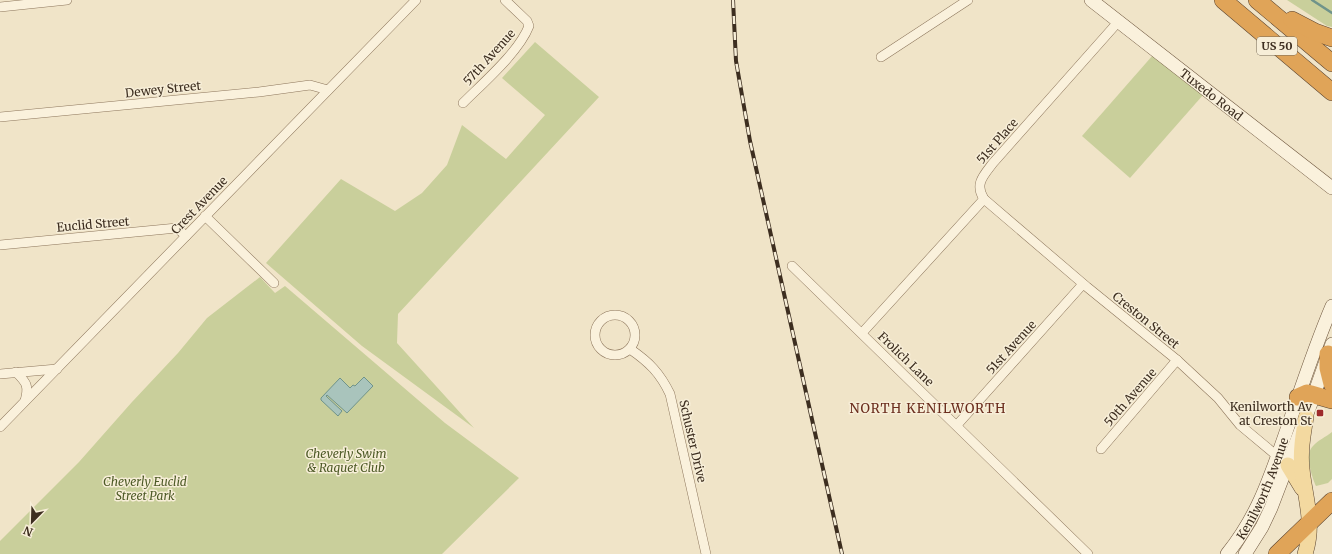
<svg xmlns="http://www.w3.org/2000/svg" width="1332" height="554" font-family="Merriweather,serif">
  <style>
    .green { fill: #c9cf9b }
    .water { fill: #a9c4bc; stroke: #6f938a }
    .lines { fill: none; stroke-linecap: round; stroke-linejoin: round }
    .stream { stroke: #6f938a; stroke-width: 2.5 }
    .street-casing { stroke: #8d765c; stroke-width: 10 }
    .secondary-casing { stroke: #6f573f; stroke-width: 14 }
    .primary-casing { stroke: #5b4430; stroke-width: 16 }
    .highway-casing { stroke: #5b4430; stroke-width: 18 }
    .street { stroke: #faf1dc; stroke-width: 9 }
    .secondary { stroke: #faf1dc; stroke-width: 13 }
    .primary { stroke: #f3d9a0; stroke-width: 15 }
    .highway { stroke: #e0a458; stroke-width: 17 }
    .rail-casing { stroke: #3d2e20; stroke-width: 4 }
    .rail { stroke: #f7eed8; stroke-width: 2.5; stroke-dasharray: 8; stroke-linecap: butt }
    .poi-dot { fill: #9e2a2b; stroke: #f7eed8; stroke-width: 1.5 }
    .labels { text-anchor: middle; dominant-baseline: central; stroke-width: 3; stroke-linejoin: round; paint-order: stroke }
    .shield { fill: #f7eed8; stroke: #756857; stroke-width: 1 }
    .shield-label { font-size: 11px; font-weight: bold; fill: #3d2e20 }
    .street-label { font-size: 12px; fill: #3d2e20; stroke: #f7eed8 }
    .poi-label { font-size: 12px; fill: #3d2e20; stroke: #f7eed8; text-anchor: end }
    .park-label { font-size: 12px; font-style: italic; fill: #4d5a26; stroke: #f7eed8 }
    .neighbourhood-label { font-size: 13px; letter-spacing: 1px; fill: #6b2e1e; stroke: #f7eed8 }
  </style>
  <rect width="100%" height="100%" fill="#f0e4c8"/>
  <g class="green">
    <path d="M1287 0H1332V27L1327 26Z"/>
    <path d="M535 42 599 97 398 314 397 343 474 428 362 346 266 263 341 179 395 211 422 193 447 165 462 125 506 159 545 115 502 78Z"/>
    <path d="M1153 55 1203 95 1130 178 1082 136Z"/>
    <path d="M260 277 275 293 285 286 445 423 519 478 442 554H0V541L79 462 132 402 178 353 207 318Z"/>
    <path d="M1332 432V479L1328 483 1316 486C1312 477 1304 454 1313 446 1318 440 1326 437 1332 432Z"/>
  </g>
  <path class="water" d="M364 377 373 386 347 413 327 395 326 396 342 411 338 416 321 400V398L340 378 350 388 353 385 355 386Z"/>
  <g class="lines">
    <path class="stream" d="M1312 0 1332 13"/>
    <g class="street-casing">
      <g id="street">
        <path d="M0 7 67 0"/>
        <path d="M1118 22 993 163C984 175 974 184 984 199L1087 287 1177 360 1218 398 1240 425 1282 460"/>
        <path d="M881 57 968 0"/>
        <path d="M463 103C483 83 519 52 529 26L527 21 505 0"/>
        <path d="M0 117 259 92 310 85 328 90"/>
        <path d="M205 216 274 283"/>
        <path d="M0 245 177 228 186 236"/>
        <path d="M792 266 1088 554"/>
        <circle cx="615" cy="335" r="20"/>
        <path d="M862 333 984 199"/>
        <path d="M630 349C649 362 660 373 670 394L706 554"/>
        <path d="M16 372C27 383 29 386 25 401"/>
        <path d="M0 374 57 369"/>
        <path d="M957 425 1083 284"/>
        <path d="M0 427 416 0"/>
        <path d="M1101 449 1177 360"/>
      </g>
    </g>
    <g class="secondary-casing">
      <g id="secondary">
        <path id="s1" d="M1091 0 1332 188"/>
        <path id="s2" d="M1227 554C1257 517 1270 478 1285 435 1300 392 1314 348 1332 306"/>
        <path d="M1245 554 1262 527 1271 508 1310 406 1332 344"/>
      </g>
    </g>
    <g class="primary-casing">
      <g id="primary">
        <path d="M1288 465 1302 488"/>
        <path d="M1305 554C1315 523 1305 499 1302 469 1300 452 1303 435 1306 417"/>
      </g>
    </g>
    <g class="highway-casing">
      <g id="highway">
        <path d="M1223 0 1332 92"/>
        <path d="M1257 0 1332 63"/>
        <path d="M1292 20 1315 32 1332 38"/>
        <path d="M1328 354V368L1332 384"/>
        <path d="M1298 397 1307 393 1311 394 1332 400"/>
        <path d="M1277 554 1332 501"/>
      </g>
    </g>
    <use href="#street" class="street"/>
    <use href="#secondary" class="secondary"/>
    <use href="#primary" class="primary"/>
    <use href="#highway" class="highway"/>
    <g class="rail-casing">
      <path id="rail" d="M733 0 736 61 750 141 842 554"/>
    </g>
    <use href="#rail" class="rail"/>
  </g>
  <rect class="poi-dot" x="1316" y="409" width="8" height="8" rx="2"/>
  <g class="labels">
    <rect class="shield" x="1257" y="37" width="40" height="18" rx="3"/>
    <g class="shield-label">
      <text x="1277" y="46">US 50</text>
    </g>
    <g class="street-label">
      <text transform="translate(489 57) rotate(-48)">57th Avenue</text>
      <text transform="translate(163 89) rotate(-6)">Dewey Street</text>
      <text stroke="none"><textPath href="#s1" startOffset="153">Tuxedo Road</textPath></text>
      <text transform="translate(997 141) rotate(-49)">51st Place</text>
      <text transform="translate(199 205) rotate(-46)">Crest Avenue</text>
      <text transform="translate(93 224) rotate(-5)">Euclid Street</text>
      <text transform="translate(1146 320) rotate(39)">Creston Street</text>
      <text transform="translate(1011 347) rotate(-48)">51st Avenue</text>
      <text transform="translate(906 359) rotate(44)">Frolich Lane</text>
      <text transform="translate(1130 397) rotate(-49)">50th Avenue</text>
      <text transform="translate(693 441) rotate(77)">Schuster Drive</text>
      <text stroke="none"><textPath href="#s2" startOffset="75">Kenilworth Avenue</textPath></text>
    </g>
    <g class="poi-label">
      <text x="1312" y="406">Kenilworth Av<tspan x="1312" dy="14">at Creston St</tspan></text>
    </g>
    <g class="park-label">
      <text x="346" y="453">Cheverly Swim<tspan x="346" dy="14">&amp; Raquet Club</tspan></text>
      <text x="145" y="481">Cheverly Euclid<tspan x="145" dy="14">Street Park</tspan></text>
    </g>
    <g class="neighbourhood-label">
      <text x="928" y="408">NORTH KENILWORTH</text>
    </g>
  </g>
  <g transform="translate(32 522) rotate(203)" stroke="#f7eed8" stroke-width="3" paint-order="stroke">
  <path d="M0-3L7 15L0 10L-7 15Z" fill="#3d2e20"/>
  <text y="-6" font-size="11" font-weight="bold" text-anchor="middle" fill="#3d2e20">N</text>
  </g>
</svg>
